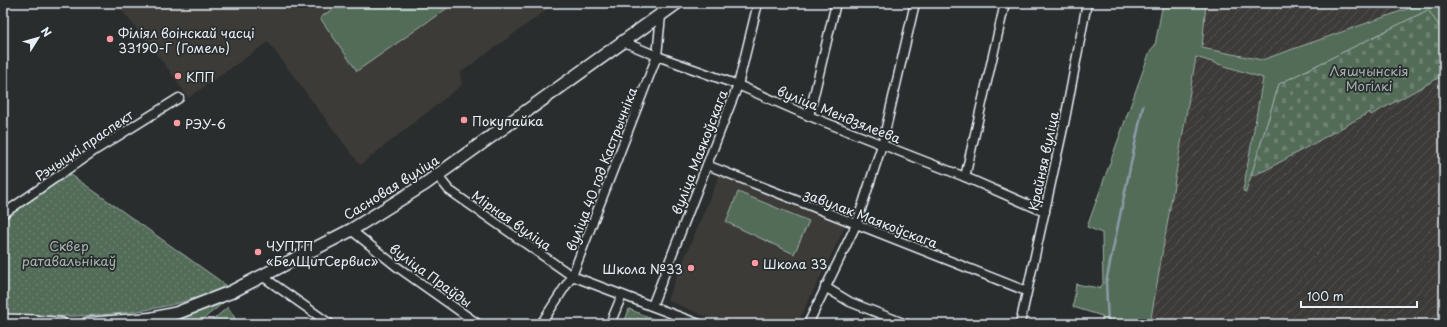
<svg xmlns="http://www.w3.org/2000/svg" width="1447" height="327" font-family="'Playpen Sans',sans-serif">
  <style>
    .built { fill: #3d3a38 }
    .industrial { fill: url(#industrial-furrows) }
    .green { fill: #536c59; stroke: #9eaea8 }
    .cemetery { fill: url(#cemetery-stones); stroke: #9eaea8 }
    .park { fill: url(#park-dots); stroke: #9eaea8 }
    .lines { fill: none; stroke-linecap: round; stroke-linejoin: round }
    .stream { stroke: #8c9ba8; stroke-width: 2.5 }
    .street-casing { stroke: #e8f1f8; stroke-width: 11 }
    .secondary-casing { stroke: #e8f1f8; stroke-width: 15 }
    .primary-casing { stroke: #e8f1f8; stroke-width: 16 }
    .street { stroke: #2a2d2e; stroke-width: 8 }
    .secondary { stroke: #2a2d2e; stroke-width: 12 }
    .primary { stroke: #2a2d2e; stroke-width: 13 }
    .poi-dot { fill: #ff9aa2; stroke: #2a2d2e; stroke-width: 1.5 }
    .labels { text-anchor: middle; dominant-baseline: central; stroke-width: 3.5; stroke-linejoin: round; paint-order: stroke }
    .poi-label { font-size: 13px; fill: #e8f1f8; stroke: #2a2d2e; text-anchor: start }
    .park-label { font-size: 13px; fill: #a5b5b0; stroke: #2a2d2e }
    .street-label { font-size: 13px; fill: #e8f1f8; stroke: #2a2d2e }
  </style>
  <defs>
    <pattern id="industrial-furrows" width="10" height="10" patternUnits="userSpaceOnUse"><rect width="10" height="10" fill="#3d3a38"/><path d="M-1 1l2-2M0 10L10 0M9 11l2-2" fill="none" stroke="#595756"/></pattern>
    <pattern id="cemetery-stones" width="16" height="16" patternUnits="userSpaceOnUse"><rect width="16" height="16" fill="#536c59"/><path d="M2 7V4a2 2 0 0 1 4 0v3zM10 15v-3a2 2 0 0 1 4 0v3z" fill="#6c8172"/></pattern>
    <pattern id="park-dots" width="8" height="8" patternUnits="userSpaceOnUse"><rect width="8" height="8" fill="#536c59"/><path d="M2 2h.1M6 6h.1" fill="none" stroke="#6c8172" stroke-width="1.8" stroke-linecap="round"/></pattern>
  </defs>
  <rect width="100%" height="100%" fill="#2a2d2e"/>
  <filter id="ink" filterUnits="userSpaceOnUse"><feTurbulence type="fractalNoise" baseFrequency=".025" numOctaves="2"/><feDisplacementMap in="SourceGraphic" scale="8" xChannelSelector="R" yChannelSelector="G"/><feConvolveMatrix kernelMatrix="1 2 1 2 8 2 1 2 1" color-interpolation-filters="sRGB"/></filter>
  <g filter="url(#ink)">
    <g class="built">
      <path d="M116 3H556L460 73 462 85 360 165 268 42 188 98 169 70Z"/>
      <path d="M720 174 846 225 797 324H724L667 300Z"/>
    </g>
    <g class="industrial">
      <path d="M1206 3H1421L1422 4 1262 61 1201 48Z"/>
      <path d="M1196 57 1263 78 1248 159 1246 192 1251 176 1266 170 1370 112 1371 115 1444 75V324H1150Z"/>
    </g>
    <g class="green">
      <path d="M341 3H453V4L357 71 320 18Z"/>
      <path d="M1163 3H1206L1202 48 1262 60 1424 3H1444V33L1428 10 1279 84 1246 192 1243 191 1263 78 1196 57 1150 324H1102V316L1073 307 1076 284 1099 288 1103 284 1102 233 1087 227 1150 51 1155 45Z"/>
      <path d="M738 192 809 221 794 254 726 222Z"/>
      <path d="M223 303 197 324H168Z"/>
      <path d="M228 307 236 320 228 324H208Z"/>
    </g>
    <path class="cemetery" d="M1428 10 1444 33V75L1371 115 1370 112 1266 170 1251 176 1279 84Z"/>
    <g class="park">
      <path d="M70 174 219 280 226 286C157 318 78 318 3 315V220Z"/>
      <path d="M629 309 665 324H624Z"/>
    </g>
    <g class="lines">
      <path class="stream" d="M1108 324 1106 282 1143 106"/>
      <g class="street-casing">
        <g id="street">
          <path d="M624 42 657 56 738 85 809 116 965 177 1045 212"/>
          <path d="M809 116 836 3"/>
          <path d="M707 165 1026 291"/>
          <path d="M437 175 449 190 572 276 699 324"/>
          <path d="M965 177 1005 3"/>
          <path d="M3 214 97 149 179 98"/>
          <path d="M351 230 396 266 478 324"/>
          <path d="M262 276 330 324"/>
          <path d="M825 287 850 302 906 324"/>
          <path d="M652 306 738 85 758 3"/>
          <path d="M541 324 572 276 657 56 661 15"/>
          <path d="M610 324 622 295"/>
          <path d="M808 324 856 225 882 145 915 3"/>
          <path d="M1020 324 1065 119 1087 3"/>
        </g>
      </g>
      <g class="secondary-casing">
        <g id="secondary">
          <path d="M30 324 36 322 61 324"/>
          <path d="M87 324 150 319 177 313 231 292 351 230 425 184 677 3"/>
        </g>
      </g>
      <g class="primary-casing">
        <path id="primary" d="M3 321 36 322"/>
      </g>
      <use href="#street" class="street"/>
      <use href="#secondary" class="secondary"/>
      <use href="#primary" class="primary"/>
    </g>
  </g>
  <g class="poi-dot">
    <circle cx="110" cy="39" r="4"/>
    <circle cx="178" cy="76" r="4"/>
    <circle cx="464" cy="120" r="4"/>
    <circle cx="177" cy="123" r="4"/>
    <circle cx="258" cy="252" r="4"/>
    <circle cx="755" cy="263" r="4"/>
    <circle cx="691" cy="268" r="4"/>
  </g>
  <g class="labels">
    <g class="poi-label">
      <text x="118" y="32">Філіял воінскай часці<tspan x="118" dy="15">33190-Г (Гомель)</tspan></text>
      <text x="186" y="76">КПП</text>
      <text x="472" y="120">Покупайка</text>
      <text x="185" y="123">РЭУ-6</text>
      <text x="266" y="245">ЧУПТП<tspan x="266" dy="15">«БелЩитСервис»</tspan></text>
      <text x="763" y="263">Школа 33</text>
      <text x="683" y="268" text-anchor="end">Школа №33</text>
    </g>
    <g class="park-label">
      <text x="1369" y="70">Ляшчынскія<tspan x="1369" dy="15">Могілкі</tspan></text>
      <text x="69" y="245">Сквер<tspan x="69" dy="15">ратавальнікаў</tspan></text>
    </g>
    <g class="street-label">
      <text transform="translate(839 114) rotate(22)">вуліца Мендзялеева</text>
      <text transform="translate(84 145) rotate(-34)">Рэчыцкі праспект</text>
      <text transform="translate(699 152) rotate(-69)">вуліца Маякоўскага</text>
      <text transform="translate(1043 161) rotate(-78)">Крайняя вуліца</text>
      <text transform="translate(601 169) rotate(-69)">вуліца 40 год Кастрычніка</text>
      <text transform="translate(391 187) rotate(-32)">Сасновая вуліца</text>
      <text transform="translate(871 218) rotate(21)">завулак Маякоўскага</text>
      <text transform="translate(512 220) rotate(35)">Мірная вуліца</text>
      <text transform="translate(431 275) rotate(36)">вуліца Праўды</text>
    </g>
  </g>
  <rect width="1447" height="327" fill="none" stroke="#2a2d2e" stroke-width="16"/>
  <rect x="8" y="8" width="1431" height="311" fill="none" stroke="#e8f1f8" stroke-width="1.5" filter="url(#ink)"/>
  <g transform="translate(38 38) rotate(53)" stroke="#2a2d2e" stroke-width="3" paint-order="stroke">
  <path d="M0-3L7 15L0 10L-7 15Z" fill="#e8f1f8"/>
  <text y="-6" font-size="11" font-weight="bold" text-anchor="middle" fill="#e8f1f8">N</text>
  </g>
  <path d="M1301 301v6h116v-6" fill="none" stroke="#e8f1f8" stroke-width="2"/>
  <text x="1307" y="301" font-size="12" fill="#e8f1f8" stroke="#2a2d2e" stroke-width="3" paint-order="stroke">100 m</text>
</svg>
